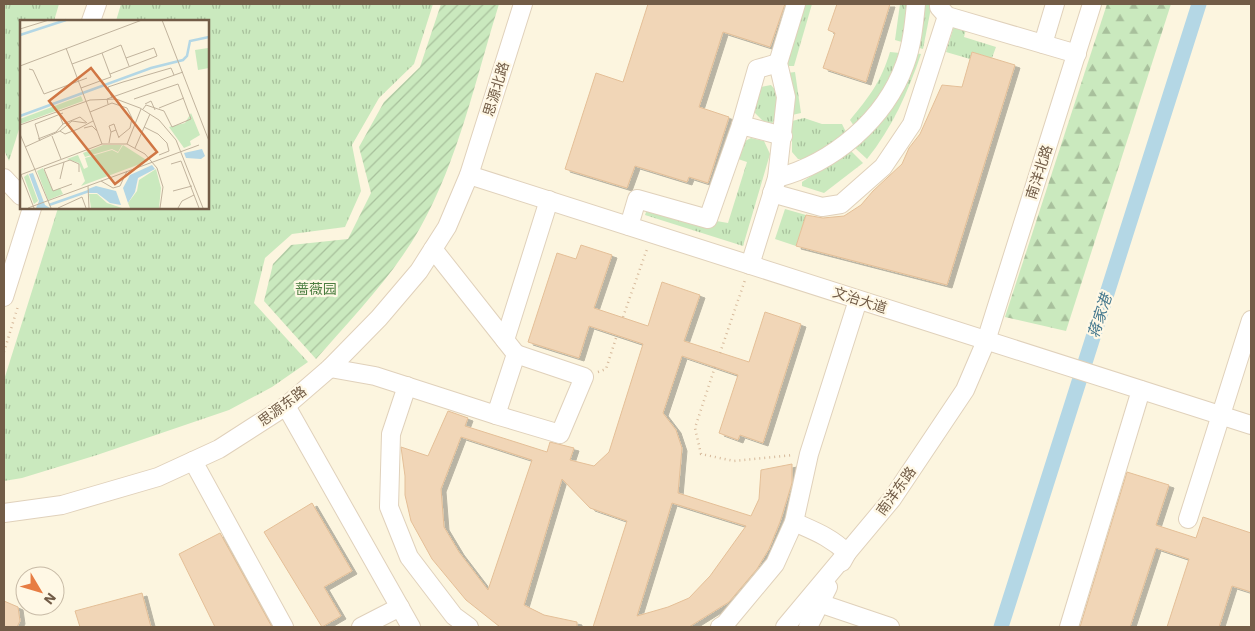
<svg xmlns="http://www.w3.org/2000/svg" width="1255" height="631" font-family="'Work Sans','Noto Sans SC',sans-serif">
  <style>
    .grass { fill: url(#grass-tufts) }
    .forest { fill: url(#forest-firs) }
    .garden { fill: url(#garden-furrows) }
    .lines { fill: none; stroke-linecap: round; stroke-linejoin: round }
    .canal { stroke: #b4d7e5; stroke-width: 15 }
    .building { fill: #f1d6b7; stroke: #e4bf97; fill-rule: evenodd; filter: url(#shadow) }
    .minor-casing { stroke: #e0d1bb; stroke-width: 20 }
    .path { stroke: #d6b99b; stroke-width: 2.5; stroke-dasharray: 1 4; stroke-linecap: butt }
    .minor { stroke: #fff; stroke-width: 18 }
    .labels { text-anchor: middle; dominant-baseline: central; stroke-width: 4.5; stroke-linejoin: round; paint-order: stroke }
    .street-label { font-size: 14px; fill: #725c47; stroke: #fff8e5 }
    .park-label { font-size: 14px; fill: #4c7e41; stroke: #fff8e5 }
    .water-label { font-size: 15px; font-style: italic; fill: #43778d; stroke: #fff8e5 }
    .inset-river { fill: none; stroke: #b4d7e5; stroke-width: 2.5 }
    .inset-road { fill: none; stroke: #c1b39d; stroke-width: 1 }
    .view { fill: #d07644; fill-opacity: 0.15; stroke: #d07644; stroke-width: 2.5 }
    .inset-edge { fill: none; stroke: #725c47; stroke-width: 2.5 }
  </style>
  <defs>
    <pattern id="grass-tufts" width="24" height="20" patternUnits="userSpaceOnUse" patternTransform="scale(1.25)"><rect width="24" height="20" fill="#cae9be"/><path d="M3 7l-1-3M5 7V3M7 7l1-3M15 17l-1-3M17 17v-4M19 17l1-3" fill="none" stroke="#a8c09c"/></pattern>
    <pattern id="forest-firs" width="22" height="20" patternUnits="userSpaceOnUse" patternTransform="scale(1.25)"><rect width="22" height="20" fill="#cae9be"/><path d="M5 1l3.5 6h-7zM16 11l3.5 6h-7z" fill="#a8c09c"/></pattern>
    <pattern id="garden-furrows" width="10" height="10" patternUnits="userSpaceOnUse" patternTransform="scale(1.25)"><rect width="10" height="10" fill="#cae9be"/><path d="M-1 1l2-2M0 10L10 0M9 11l2-2" fill="none" stroke="#a8c09c"/></pattern>
    <filter id="shadow"><feDropShadow dx="5" dy="3" stdDeviation="0" flood-color="#0004"/></filter>
  </defs>
  <rect width="100%" height="100%" fill="#fcf5df"/>
  <g class="grass">
    <path d="M4 4H59L54 21H21V123L9 161 4 150Z"/>
    <path d="M121 4H433L414 64 379 98 352 145 361 191 345 227 292 234 265 258 254 303 308 362 272 387 229 410 97 455 22 478 4 481V380L58 208H208V21H116Z"/>
    <path d="M803 4H812L794 66H786Z"/>
    <path d="M900 4H910L905 43 895 40Z"/>
    <path d="M923 4H931V8L923 49 916 47Z"/>
    <path d="M954 26 966 29 964 37 996 47 992 58 972 52 970 59 946 52Z"/>
    <path d="M890 52 900 53 888 86 856 129 850 120C869 97 881 82 890 52Z"/>
    <path d="M914 53 921 54C908 92 892 128 867 159L854 147Z"/>
    <path d="M795 72 801 113 792 115 787 73Z"/>
    <path d="M771 85 779 94 778 118 772 123 763 121 754 112 755 97 761 87Z"/>
    <path d="M804 118 822 124H842L847 134 810 159H798L792 152V121Z"/>
    <path d="M751 138 764 141 770 154 743 246 645 215 647 209 728 223 747 162 735 158 739 144Z"/>
    <path d="M850 150 863 163 824 193 802 186V182Z"/>
    <path d="M785 209 806 215 796 246 775 239Z"/>
  </g>
  <path class="forest" d="M1107 4H1171L1066 331 1005 317Z"/>
  <path class="garden" d="M441 4H499C476 78 458 161 420 228 393 276 352 318 316 359L264 301 273 264 291 245 348 239 371 193 359 147 384 102 420 67Z"/>
  <g class="lines">
    <path class="canal" d="M1001 627 1199 4"/>
  </g>
  <g class="building">
    <path d="M648 4H785L770 47 723 32 699 107 729 117 708 183 689 177 687 182 635 166 627 188 565 169 596 73 623 82Z"/>
    <path d="M837 4H890L866 82 823 68 835 33 828 30Z"/>
    <path d="M972 52 1015 65 947 285 796 246 806 215 823 218 844 216 861 205 873 191 902 164 909 148 920 134 942 85 962 87Z"/>
    <path d="M581 245 612 255 594 308 648 326 662 282 700 295 684 341 749 362 765 312 801 324 763 443 740 435 738 440 719 433 738 375 682 356 663 413 676 430 682 448 678 493 751 516 759 499 761 470 792 464V483L780 522 769 549 757 569 729 602 689 627H593L627 521 590 508 562 479 524 605 544 615 577 622V627H500L466 600 432 559 411 521 405 495V476L401 447 428 456 448 411 468 418 465 426 547 452 550 442 574 448 570 460 594 466 609 452 643 344 589 326 579 358 528 342 557 253 576 259ZM461 437 532 460 488 590 459 552 444 527 441 489ZM672 503 746 526 710 576 689 598 668 607 637 616Z"/>
    <path d="M1127 472 1169 485 1156 525 1196 538 1203 517 1251 533V592L1232 586 1219 627H1167L1189 559 1156 548 1130 627H1080Z"/>
    <path d="M312 503 352 571 324 587 341 616 322 627 264 532Z"/>
    <path d="M220 533 272 627H215L179 554Z"/>
    <path d="M142 593 151 627H80L75 611Z"/>
    <path d="M4 601 18 607 20 621 17 627H4Z"/>
  </g>
  <g class="lines">
    <g class="minor-casing">
      <g id="minor">
        <path d="M939 4V7L947 16 1077 54"/>
        <path d="M91 21 97 4"/>
        <path d="M1043 44 1055 4"/>
        <path d="M778 63 757 69 741 125 783 136"/>
        <path d="M469 175 1251 425"/>
        <path d="M4 178 21 196"/>
        <path d="M777 178C833 163 885 120 905 64 912 45 914 24 916 4"/>
        <path d="M772 193 822 207 841 204 883 167 912 124 947 16"/>
        <path d="M629 226 637 199 708 219 741 125"/>
        <path d="M750 265 777 178 786 97 778 63 796 4"/>
        <path d="M4 297 32 208"/>
        <path d="M505 340 549 200"/>
        <path d="M330 368 375 376 496 415 516 354 433 249"/>
        <path d="M407 386 391 434 389 507 409 557 454 616 469 627"/>
        <path d="M286 406 411 627"/>
        <path d="M496 415 560 434 584 377 516 354"/>
        <path d="M193 461 284 627"/>
        <path d="M4 513 62 505 158 477 219 449 286 406 330 368 379 318 419 271 447 227 469 175 523 4"/>
        <path d="M1188 519 1251 320"/>
        <path d="M794 522C814 531 831 537 847 553L842 562"/>
        <path d="M819 603 890 627"/>
        <path d="M361 627 400 607"/>
        <path d="M720 627 725 624 775 564 794 522 809 454 858 300"/>
        <path d="M785 627 892 499 965 390 986 341 1092 4"/>
        <path d="M808 627 828 587"/>
        <path d="M1069 627 1141 390"/>
      </g>
    </g>
    <g class="path">
      <path d="M623 317 647 249"/>
      <path d="M4 352 18 306"/>
      <path d="M720 353 745 280"/>
      <path d="M715 367 695 428 701 454 734 461 793 455"/>
      <path d="M598 372 606 369 617 335"/>
    </g>
    <use href="#minor" class="minor"/>
  </g>
  <g class="labels">
    <g class="street-label">
      <text transform="translate(496 89) rotate(-73)">思源北路</text>
      <text transform="translate(1039 172) rotate(-72)">南洋北路</text>
      <text transform="translate(860 300) rotate(18)">文治大道</text>
      <text transform="translate(282 406) rotate(-37)">思源东路</text>
      <text transform="translate(896 491) rotate(-54)">南洋东路</text>
    </g>
    <g class="park-label">
      <text x="316" y="289">蔷薇园</text>
    </g>
    <g class="water-label">
      <text transform="translate(1100 316) rotate(-72)">蒋家港</text>
    </g>
  </g>
  <g transform="translate(20 20)">
    <rect width="189" height="189" fill="#fcf5df"/>
    <path d="M171 93 180 115 170 121 171 125 164 128 149 107 165 103ZM103 125 128 141 61 166 65 161 59 143 47 139 58 135 64 149 68 147 65 138 92 130 98 133ZM23 148 33 171 40 168 43 174 28 180 17 151ZM136 149 141 168 139 188H110L108 183 117 171 119 160ZM8 154 18 181 14 184 4 157ZM69 174H77L87 183 102 188H71Z" fill="#cae9be"/>
    <path d="M61 76 63 81 0 104V99Z" fill="#cae9be"/>
    <path d="M83 125H102L98 132 92 129 65 137 63 133Z" fill="#cae9be"/>
    <path d="M188 28 189 48 178 50 175 30Z" fill="#cae9be"/>
    <path d="M182 129 185 136 181 139 166 138 164 133ZM132 145 135 149 118 158 115 172 108 183 103 168 110 155ZM13 153 25 185 30 188H16L19 181 9 154ZM76 166 96 171 101 185 90 183 77 173H68V169Z" fill="#b4d7e5"/>
    <path class="inset-river" d="M0 15 46 0M0 96 131 48 163 40 167 36 170 21 189 17M29 185 69 171"/>
    <path class="inset-road" d="M142 0 189 121M0 9 29 0M46 28 82 124M82 33 101 25 109 46M52 44 82 33 91 57 61 68M0 46 122 0M9 49 13 50 24 74 67 58M90 54 137 36 134 28 106 38M92 78 88 67 103 62 151 48 154 55M114 79 158 64 171 99 152 107 144 91 126 85 123 89M88 84 87 79 163 52M125 84 131 81 135 90M139 88 164 78M70 92 92 83 107 88 112 98 110 108 99 117M43 104 60 97 67 103M0 105 70 80 96 79 120 88 139 100 156 120 183 188M124 107 138 114 147 123 149 131 139 135M64 108 72 106 77 111M40 111 52 101 66 103M91 112 89 106 94 104 96 110M0 114 31 188M32 116 41 139M18 119 36 112 43 104 39 94M20 121 15 104 43 93M89 123 91 112 96 110 99 118M107 124 121 89M5 127 40 111 45 114 58 109 73 101M115 128 130 94M151 144 161 141 179 188M24 149 50 140 59 144V152M24 149 33 171 52 164M0 152 14 188M0 155 82 124H107L125 134 137 148 143 167 140 188M40 159 44 142M81 161 93 168 100 166 107 151M68 166 69 188M153 171 172 166M8 188 179 125M38 188 62 177 66 188M158 188 162 181 174 175"/>
    <path class="view" d="M71 48 137 132 95 164 29 81Z"/>
    <rect width="189" height="189" class="inset-edge"/>
  </g>
  <rect width="1255" height="631" fill="none" stroke="#725c47" stroke-width="10"/>
  <g transform="translate(40 591) rotate(128)"><circle r="24" fill="#fff8e5" stroke="#c7baa6"/>
  <path d="M0-4L9 19L0 12L-9 19Z" fill="#e77d43"/>
  <text y="-8" font-size="14" font-weight="bold" text-anchor="middle" fill="#725c47">N</text>
  </g>
</svg>
